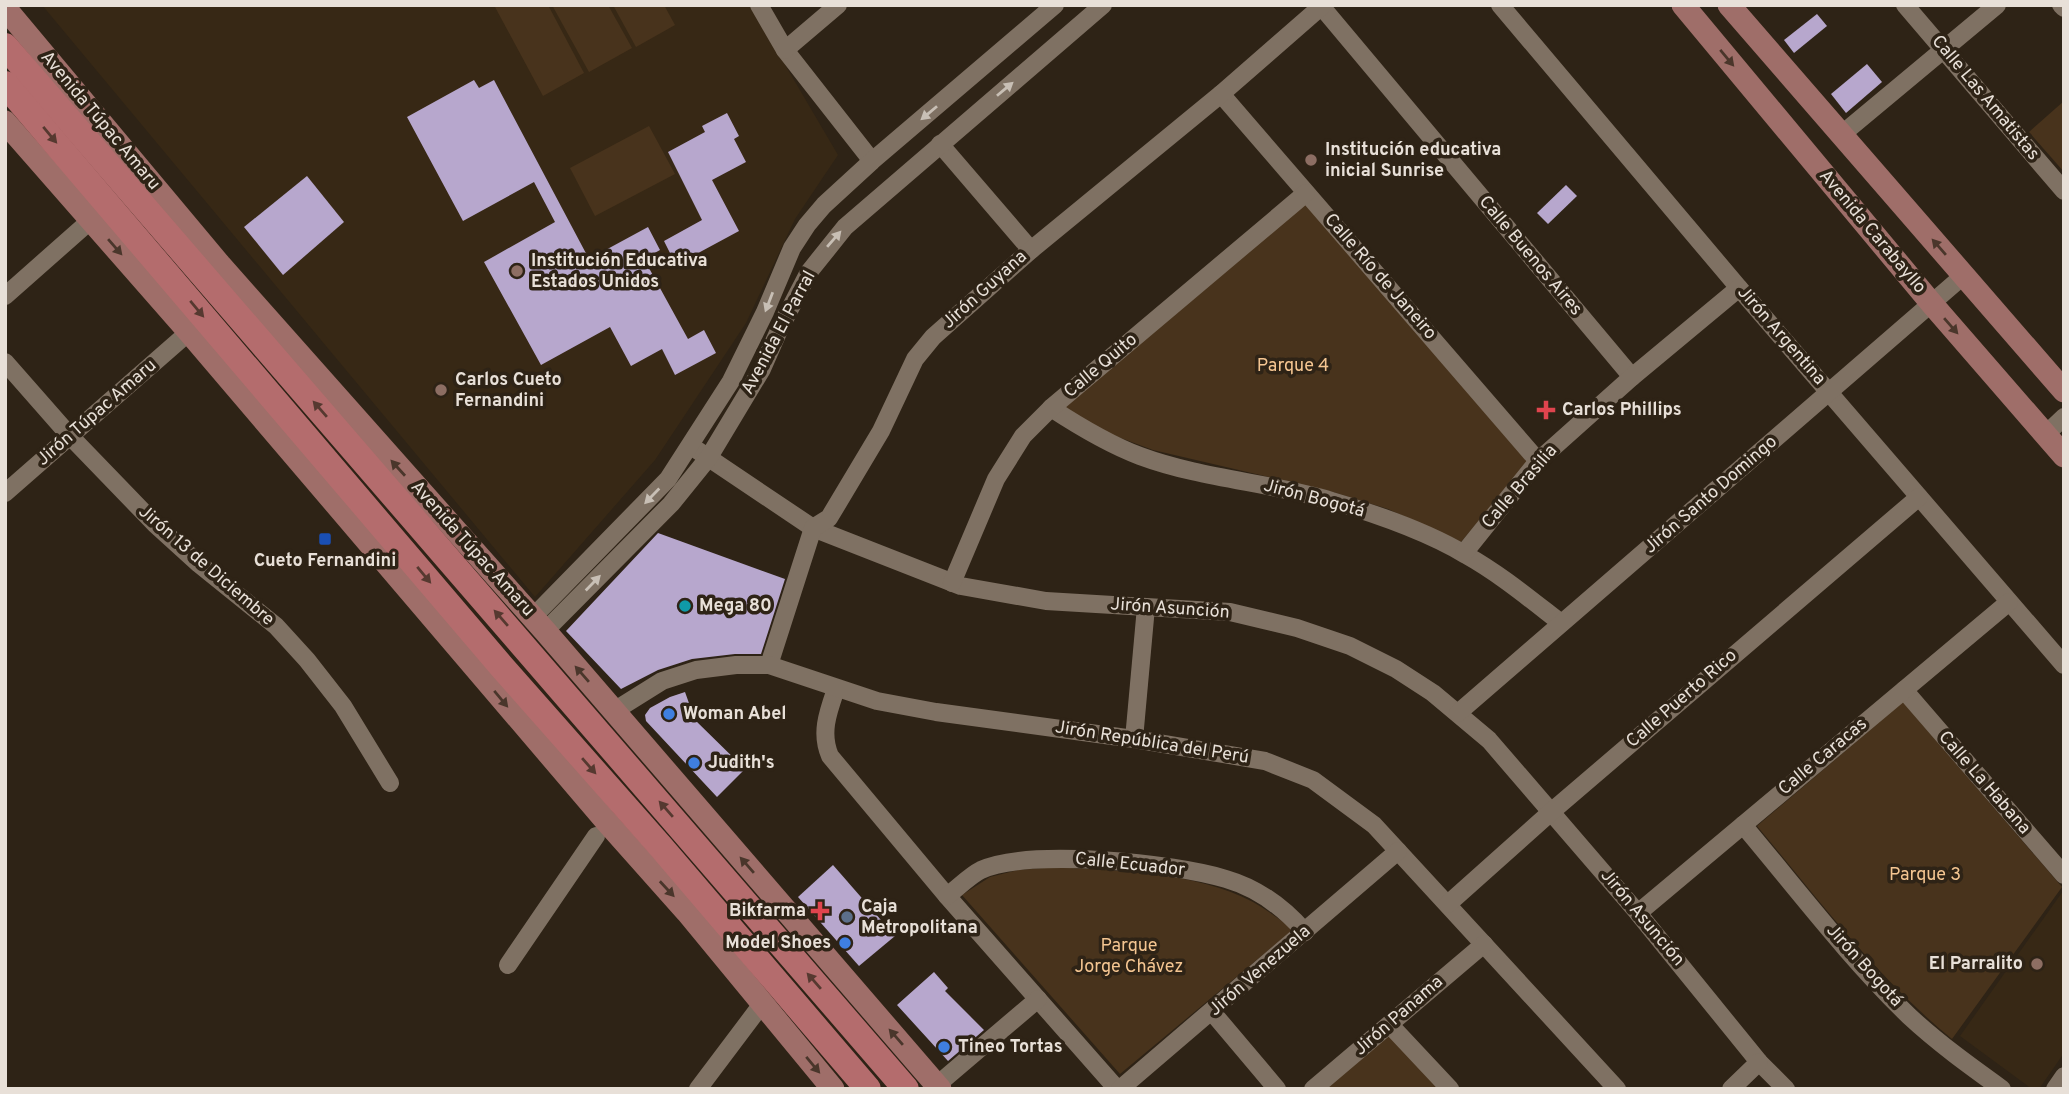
<svg xmlns="http://www.w3.org/2000/svg" width="2069" height="1094" font-family="Overpass,sans-serif">
  <style>
    .built { fill: #372815 }
    .green { fill: #48331c }
    .building { fill: #b7a7cd }
    .lines { fill: none; stroke-linecap: round; stroke-linejoin: round }
    .minor { stroke: #7f7163; stroke-width: 18 }
    .major { stroke: #9f6e69; stroke-width: 23 }
    .highway { stroke: #b46c6d; stroke-width: 26 }
    .oneway { fill: #4a362b }
    .oneway2 { fill: #c8bfb5 }
    .oneway3 { fill: #563930 }
    .education-dot { fill: #8d6e63; stroke: #2e2316; stroke-width: 2.5 }
    .health-dot { fill: #e0444e; stroke: #2e2316; stroke-width: 2.5 }
    .transit-dot { fill: #1a4fb4; stroke: #2e2316; stroke-width: 2.5 }
    .culture-dot { fill: #0f9aa8; stroke: #2e2316; stroke-width: 2.5 }
    .shop-dot { fill: #3f7fe0; stroke: #2e2316; stroke-width: 2.5 }
    .service-dot { fill: #5c6f8a; stroke: #2e2316; stroke-width: 2.5 }
    .labels { text-anchor: middle; dominant-baseline: central; stroke-width: 7; stroke-linejoin: round; paint-order: stroke }
    .street-label { font-size: 18px; fill: #e8e0d8; stroke: #2e2316 }
    .poi-label { font-size: 18px; font-weight: bold; fill: #e8e0d8; stroke: #2e2316; text-anchor: start }
    .park-label { font-size: 18px; fill: #f4c591; stroke: #2e2316 }
  </style>
  <rect width="100%" height="100%" fill="#2e2316"/>
  <g class="built">
    <path d="M42 5H750L838 155 795 219 746 323 655 460 535 597Z"/>
    <path d="M2063 891 2064 1053 2039 1089H2032L1960 1036Z"/>
  </g>
  <g class="green">
    <path d="M498 5H548L584 73 543 96 495 7Z"/>
    <path d="M552 5H608L632 48 589 72Z"/>
    <path d="M613 5H664L675 25 636 47Z"/>
    <path d="M2064 101V172L2029 132Z"/>
    <path d="M649 126 675 174 595 216 570 168Z"/>
    <path d="M1305 203 1528 462 1461 542 1388 509 1333 492 1153 450 1102 431 1064 408Z"/>
    <path d="M1903 702 2062 887 1952 1039C1877 978 1819 900 1757 826Z"/>
    <path d="M1058 867C1122 872 1194 871 1253 902 1267 910 1280 920 1294 929L1120 1074 962 895 990 877 1018 870Z"/>
    <path d="M1389 1032 1441 1089H1322Z"/>
  </g>
  <g class="building">
    <path d="M1817 14 1827 26 1794 53 1784 40Z"/>
    <path d="M1867 64 1882 82 1846 113 1831 94Z"/>
    <path d="M474 80 479 88 494 80 589 259 648 227 660 250 644 259 688 339 704 330 716 353 675 375 662 349 631 366 610 327 541 365 484 262 555 222 534 182 463 221 407 117Z"/>
    <path d="M727 113 739 136 734 139 746 162 712 180 739 231 676 265 664 241 702 220 668 152 705 132 702 126Z"/>
    <path d="M307 176 344 222 283 275 244 227Z"/>
    <path d="M1566 185 1577 196 1548 224 1537 213Z"/>
    <path d="M658 533 785 579 761 654H735L692 659 658 670 621 689 566 631Z"/>
    <path d="M685 692 695 720 745 769 717 797 646 721 645 715 650 708 670 697Z"/>
    <path d="M833 865 895 936 859 966 798 897Z"/>
    <path d="M934 972 948 988 945 991 984 1030 948 1061 897 1005Z"/>
  </g>
  <g class="lines">
    <g class="minor">
      <path d="M759 5 785 50 872 161"/>
      <path d="M1500 5 1739 288 2064 665"/>
      <path d="M1905 5 2064 191"/>
      <path d="M2061 5 2064 8"/>
      <path d="M1321 6 1632 377"/>
      <path d="M785 50 838 5"/>
      <path d="M1221 94 1538 461"/>
      <path d="M1841 135 1997 5"/>
      <path d="M940 144 1031 250"/>
      <path d="M5 296 91 220"/>
      <path d="M5 362 70 436 155 524 199 564 276 626 307 660 343 706 390 783"/>
      <path d="M1051 408C1080 427 1108 444 1140 456 1202 479 1269 482 1332 501 1376 514 1426 531 1466 555 1500 574 1530 599 1561 623"/>
      <path d="M2045 435 2064 417"/>
      <path d="M691 446 813 528 961 586 1046 601 1230 612 1297 628 1350 646 1396 669 1433 693 1489 740 1638 913 1759 1062 1786 1089"/>
      <path d="M5 493 189 332"/>
      <path d="M1464 553 1538 461 1632 377 1739 288"/>
      <path d="M952 583 996 479 1023 436 1051 408 1306 193"/>
      <path d="M533 617 668 479 731 381 765 312 792 248 807 225 824 205 872 161 1055 5"/>
      <path d="M545 631 671 504 709 457 762 369 780 328 809 272 845 227 1103 5"/>
      <path d="M769 665 813 528 829 518 881 431 915 359 933 337 1031 250 1221 94 1323 5"/>
      <path d="M836 689C828 712 820 733 830 756L947 896 1117 1089"/>
      <path d="M1904 690 2064 875"/>
      <path d="M614 711 662 681 696 670 736 665H769L877 701 936 712 1134 739 1265 761 1313 780 1374 825 1617 1089"/>
      <path d="M1458 713 1963 276"/>
      <path d="M1134 739 1146 607"/>
      <path d="M1743 825C1797 889 1849 958 1909 1016 1938 1043 1970 1066 2002 1089"/>
      <path d="M947 896C958 888 969 876 981 870 1029 848 1175 863 1226 879 1257 888 1284 908 1305 932"/>
      <path d="M1448 904 1551 812 1919 497"/>
      <path d="M1638 913 2009 602"/>
      <path d="M508 965 596 836"/>
      <path d="M1212 1012 1277 1089"/>
      <path d="M1390 1025 1450 1089"/>
      <path d="M937 1085 1038 999"/>
      <path d="M698 1089 762 1004"/>
      <path d="M1120 1089 1398 851"/>
      <path d="M1313 1089 1484 944"/>
      <path d="M1731 1089 1759 1062"/>
      <path d="M2055 1089 2064 1076"/>
    </g>
    <g class="major">
      <path d="M1683 5 1932 304 2064 456"/>
      <path d="M1729 5 2064 391"/>
      <path d="M5 8 220 265 545 631 940 1089"/>
      <path d="M5 122 189 332 606 821 687 912 833 1089"/>
    </g>
    <g class="highway">
      <path d="M5 46 906 1089"/>
      <path d="M5 84 502 667 661 847 868 1089"/>
    </g>
  </g>
  <defs><path id="oneway-solid" d="M-6-.8H1V-3.2L6.5 0L1 3.2V.8H-6Z" transform="scale(1.75)"/></defs>
  <g class="oneway">
    <use href="#oneway-solid" transform="translate(1727 58) rotate(50)"/>
    <use href="#oneway-solid" transform="translate(115 247) rotate(49)"/>
    <use href="#oneway-solid" transform="translate(1939 247) rotate(-131)"/>
    <use href="#oneway-solid" transform="translate(1951 326) rotate(49)"/>
    <use href="#oneway-solid" transform="translate(398 468) rotate(-132)"/>
    <use href="#oneway-solid" transform="translate(582 674) rotate(-131)"/>
    <use href="#oneway-solid" transform="translate(501 699) rotate(50)"/>
    <use href="#oneway-solid" transform="translate(747 865) rotate(-131)"/>
    <use href="#oneway-solid" transform="translate(667 889) rotate(47)"/>
    <use href="#oneway-solid" transform="translate(896 1037) rotate(-131)"/>
    <use href="#oneway-solid" transform="translate(813 1065) rotate(50)"/>
  </g>
  <g class="oneway2">
    <use href="#oneway-solid" transform="translate(1005 89) rotate(-40)"/>
    <use href="#oneway-solid" transform="translate(929 113) rotate(140)"/>
    <use href="#oneway-solid" transform="translate(834 239) rotate(-49)"/>
    <use href="#oneway-solid" transform="translate(769 302) rotate(111)"/>
    <use href="#oneway-solid" transform="translate(652 496) rotate(134)"/>
    <use href="#oneway-solid" transform="translate(593 583) rotate(-46)"/>
  </g>
  <g class="oneway3">
    <use href="#oneway-solid" transform="translate(50 135) rotate(50)"/>
    <use href="#oneway-solid" transform="translate(197 309) rotate(50)"/>
    <use href="#oneway-solid" transform="translate(320 409) rotate(-131)"/>
    <use href="#oneway-solid" transform="translate(424 575) rotate(50)"/>
    <use href="#oneway-solid" transform="translate(501 618) rotate(-131)"/>
    <use href="#oneway-solid" transform="translate(589 766) rotate(49)"/>
    <use href="#oneway-solid" transform="translate(666 809) rotate(-131)"/>
    <use href="#oneway-solid" transform="translate(814 981) rotate(-131)"/>
  </g>
  <g class="education-dot">
    <circle cx="1311" cy="160" r="7"/>
    <circle cx="517" cy="271" r="7"/>
    <circle cx="441" cy="390" r="7"/>
    <circle cx="2037" cy="964" r="7"/>
  </g>
  <g class="health-dot">
    <path d="M1542.5 399.5h7v7h7v7h-7v7h-7v-7h-7v-7h7z"/>
    <path d="M816.5 900.5h7v7h7v7h-7v7h-7v-7h-7v-7h7z"/>
  </g>
  <rect class="transit-dot" x="318" y="532" width="14" height="14" rx="3.5"/>
  <circle class="culture-dot" cx="685" cy="606" r="7"/>
  <g class="shop-dot">
    <circle cx="669" cy="714" r="7"/>
    <circle cx="694" cy="763" r="7"/>
    <circle cx="845" cy="943" r="7"/>
    <circle cx="944" cy="1047" r="7"/>
  </g>
  <circle class="service-dot" cx="847" cy="917" r="7"/>
  <g class="labels">
    <g class="street-label">
      <text transform="translate(1985 98) rotate(50)">Calle Las Amatistas</text>
      <text transform="translate(100 121) rotate(50)">Avenida Túpac Amaru</text>
      <text transform="translate(1872 232) rotate(50)">Avenida Carabayllo</text>
      <text transform="translate(1530 256) rotate(50)">Calle Buenos Aires</text>
      <text transform="translate(1380 277) rotate(49)">Calle Río de Janeiro</text>
      <text transform="translate(985 290) rotate(-42)">Jirón Guyana</text>
      <text transform="translate(779 333) rotate(-62)">Avenida El Parral</text>
      <text transform="translate(1781 336) rotate(49)">Jirón Argentina</text>
      <text transform="translate(1101 366) rotate(-40)">Calle Quito</text>
      <text transform="translate(97 413) rotate(-41)">Jirón Túpac Amaru</text>
      <text transform="translate(1520 487) rotate(-49)">Calle Brasilia</text>
      <text transform="translate(1711 495) rotate(-41)">Jirón Santo Domingo</text>
      <text transform="translate(1314 499) rotate(15)">Jirón Bogotá</text>
      <text transform="translate(472 549) rotate(48)">Avenida Túpac Amaru</text>
      <text transform="translate(206 566) rotate(41)">Jirón 13 de Diciembre</text>
      <text transform="translate(1170 609) rotate(4)">Jirón Asunción</text>
      <text transform="translate(1682 699) rotate(-41)">Calle Puerto Rico</text>
      <text transform="translate(1152 743) rotate(9)">Jirón República del Perú</text>
      <text transform="translate(1823 757) rotate(-40)">Calle Caracas</text>
      <text transform="translate(1984 783) rotate(49)">Calle La Habana</text>
      <text transform="translate(1130 865) rotate(6)">Calle Ecuador</text>
      <text transform="translate(1642 918) rotate(50)">Jirón Asunción</text>
      <text transform="translate(1864 966) rotate(48)">Jirón Bogotá</text>
      <text transform="translate(1260 971) rotate(-41)">Jirón Venezuela</text>
      <text transform="translate(1399 1016) rotate(-41)">Jirón Panama</text>
    </g>
    <g class="poi-label">
      <text x="1325" y="150">Institución educativa<tspan x="1325" dy="21">inicial Sunrise</tspan></text>
      <text x="531" y="261">Institución Educativa<tspan x="531" dy="21">Estados Unidos</tspan></text>
      <text x="455" y="380">Carlos Cueto<tspan x="455" dy="21">Fernandini</tspan></text>
      <text x="1562" y="410">Carlos Phillips</text>
      <text x="325" y="561" text-anchor="middle">Cueto Fernandini</text>
      <text x="699" y="606">Mega 80</text>
      <text x="683" y="714">Woman Abel</text>
      <text x="708" y="763">Judith's</text>
      <text x="861" y="907">Caja<tspan x="861" dy="21">Metropolitana</tspan></text>
      <text x="806" y="911" text-anchor="end">Bikfarma</text>
      <text x="831" y="943" text-anchor="end">Model Shoes</text>
      <text x="2023" y="964" text-anchor="end">El Parralito</text>
      <text x="958" y="1047">Tineo Tortas</text>
    </g>
    <g class="park-label">
      <text x="1293" y="366">Parque 4</text>
      <text x="1925" y="875">Parque 3</text>
      <text x="1129" y="946">Parque<tspan x="1129" dy="21">Jorge Chávez</tspan></text>
    </g>
  </g>
  <rect width="2069" height="1094" fill="none" stroke="#e8e0d8" stroke-width="14"/>
</svg>
